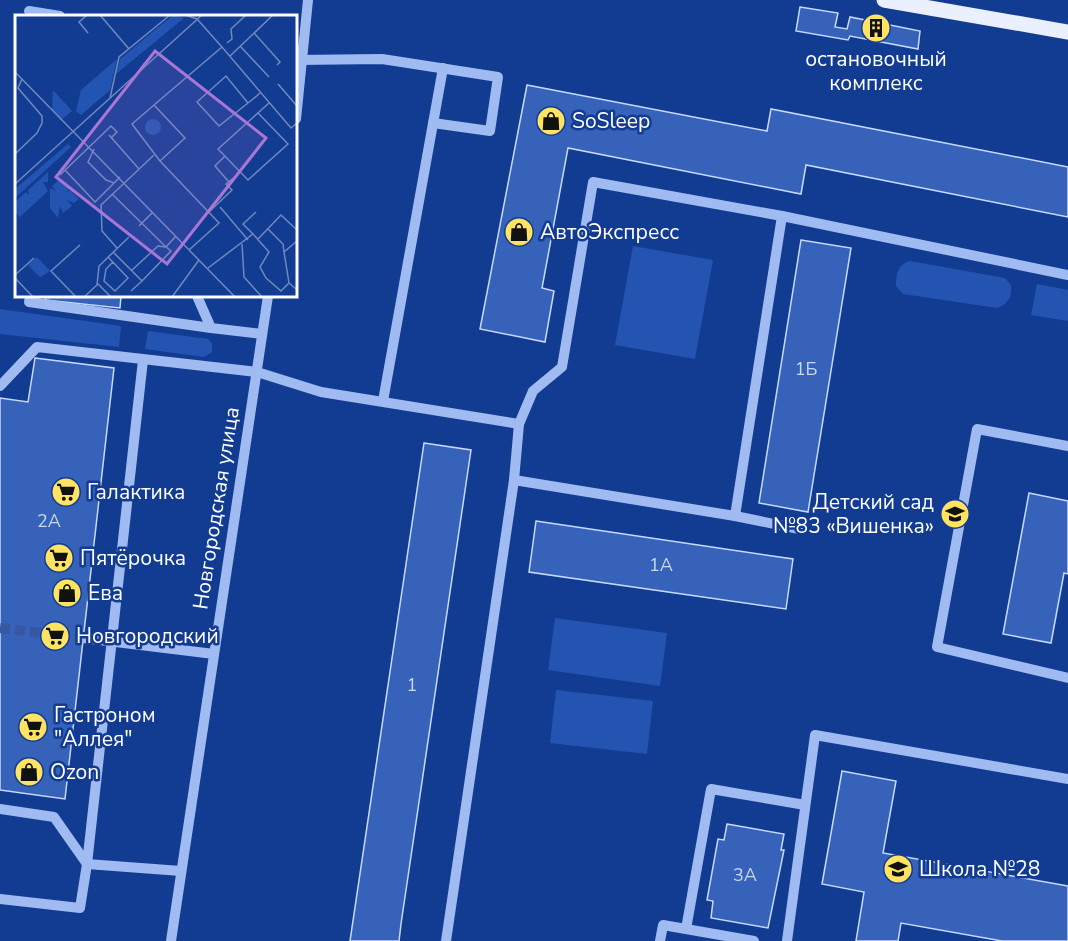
<svg xmlns="http://www.w3.org/2000/svg" width="1068" height="941" font-family="'Nunito Sans',sans-serif">
  <style>
    .green { fill: #2454b2 }
    .building { fill: #3662ba; stroke: #c7d9fd; stroke-width: 1.5 }
    .lines { fill: none; stroke-linecap: round; stroke-linejoin: round }
    .minor-tunnel { stroke: #3658a2; stroke-width: 10; stroke-dasharray: 10 5; stroke-linecap: butt }
    .minor { stroke: #9fbbf2; stroke-width: 10 }
    .major { stroke: #ebf0ff; stroke-width: 15 }
    .labels { text-anchor: middle; dominant-baseline: central; stroke-width: 5; stroke-linejoin: round; paint-order: stroke }
    .number-label { font-size: 18px; fill: #cdd8ee }
    .poi-label { font-size: 21px; fill: #fff; stroke: #123b92; text-anchor: start }
    .street-label { font-size: 21px; fill: #fff; stroke: #123b92 }
    .inset-road { fill: none; stroke: #7189be; stroke-width: 1.5 }
    .view { fill: #a976d5; fill-opacity: 0.15; stroke: #a976d5; stroke-width: 3 }
    .inset-edge { fill: none; stroke: #fff; stroke-width: 3 }
  </style>
  <rect width="100%" height="100%" fill="#123b92"/>
  <g class="green">
    <path d="M633 246 713 260 695 359 615 345Z"/>
    <path d="M910 261 1005 278 1011 285C1012 296 1009 304 997 308L903 294 896 286C896 274 898 264 910 261Z"/>
    <path d="M1037 284 1068 290V321L1031 315Z"/>
    <path d="M0 309 121 326 119 347 0 334Z"/>
    <path d="M148 331 208 339 212 344V352L204 357 145 349Z"/>
    <path d="M555 618 667 633 660 686 548 670Z"/>
    <path d="M556 690 653 701 647 754 550 743Z"/>
  </g>
  <g class="building">
    <path d="M800 7 838 13 835 27 847 29 850 17 920 31 918 49 850 36 848 40 796 31Z"/>
    <path d="M527 85 767 131 771 109 1068 167V217L806 165 801 194 568 148 542 288 554 291 545 342 480 329Z"/>
    <path d="M801 240 851 248 808 512 759 503Z"/>
    <path d="M46 296H121L120 308 45 300Z"/>
    <path d="M35 358 114 368 65 799 0 790V398L28 402Z"/>
    <path d="M424 443 471 450 401 924 399 941H350Z"/>
    <path d="M1029 493 1068 501V574L1064 573 1051 643 1003 634Z"/>
    <path d="M536 521 793 559 786 609 529 572Z"/>
    <path d="M842 771 896 781 883 853 1068 886V941H1002L901 923 898 941H856L864 892 822 884Z"/>
    <path d="M727 824 784 834 781 850H784L768 928 711 918 713 901 707 900 718 839 724 840Z"/>
  </g>
  <g class="lines">
    <path class="minor-tunnel" d="M0 628 83 638"/>
    <g class="minor">
      <path d="M29 11 60 16"/>
      <path d="M296 60 382 59 498 77 490 131 433 123"/>
      <path d="M296 119 308 0"/>
      <path d="M30 296 29 302 211 328"/>
      <path d="M197 296 211 328 262 334"/>
      <path d="M143 360 87 864 181 871"/>
      <path d="M0 386 37 347 257 372 321 392 519 424"/>
      <path d="M383 401 443 68"/>
      <path d="M1068 446 977 429 937 647 1068 678"/>
      <path d="M514 480 519 424 533 391 562 367 593 182 782 216"/>
      <path d="M735 516 799 529"/>
      <path d="M83 638 214 654"/>
      <path d="M0 809 54 817 87 864 80 908 0 899"/>
      <path d="M686 929 711 789 805 805"/>
      <path d="M171 941 268 296"/>
      <path d="M446 941 514 480 735 516 782 216 1068 275"/>
      <path d="M660 941 663 925 754 941"/>
      <path d="M787 941 815 735 1068 779"/>
    </g>
    <path class="major" d="M884 0 1068 32"/>
  </g>
  <defs>
    <g id="building-disc" transform="scale(1.5)"><circle r="9.5" fill="#ffe361" stroke="#123b92"/><path d="M-4-6H4V6H1V3H-1V6H-4ZM-2.5-4.3h1.7v1.8h-1.7ZM.8-4.3h1.7v1.8H.8ZM-2.5-1h1.7V.8h-1.7ZM.8-1h1.7V.8H.8Z" fill="#111"/></g>
    <g id="shop-disc" transform="scale(1.5)"><circle r="9.5" fill="#ffe361" stroke="#123b92"/><path d="M-5-2.5h2.3a2.7 3.5 0 0 1 5.4 0H5L5.5 6h-11ZM-1.5-2.5h3a1.5 2.3 0 0 0-3 0Z" fill="#111"/></g>
    <g id="supermarket-disc" transform="scale(1.5)"><circle r="9.5" fill="#ffe361" stroke="#123b92"/><path d="M-6-5.5h2.5l.6 2H6L4.5 2H-2.5L-4.4-4H-6ZM-1.5 3.2a1.3 1.3 0 1 0 .1 0ZM3 3.2a1.3 1.3 0 1 0 .1 0Z" fill="#111"/></g>
    <g id="school-disc" transform="scale(1.5)"><circle r="9.5" fill="#ffe361" stroke="#123b92"/><path d="M0-5L7-2L0 1L-7-2ZM-4 1L0 2.5L4 1V4Q0 6-4 4Z" fill="#111"/></g>
  </defs>
  <g fill-rule="evenodd">
    <use href="#building-disc" x="876" y="28"/>
    <use href="#shop-disc" x="551" y="121"/>
    <use href="#shop-disc" x="519" y="232"/>
    <use href="#supermarket-disc" x="66" y="492"/>
    <use href="#school-disc" x="955" y="514"/>
    <use href="#supermarket-disc" x="59" y="558"/>
    <use href="#shop-disc" x="67" y="593"/>
    <use href="#supermarket-disc" x="55" y="636"/>
    <use href="#supermarket-disc" x="33" y="727"/>
    <use href="#shop-disc" x="29" y="772"/>
    <use href="#school-disc" x="898" y="869"/>
  </g>
  <g class="labels">
    <g class="number-label">
      <text x="806" y="369">1Б</text>
      <text x="49" y="521">2А</text>
      <text x="661" y="565">1А</text>
      <text x="412" y="685">1</text>
      <text x="745" y="875">3А</text>
    </g>
    <g class="poi-label">
      <text x="876" y="59" text-anchor="middle">остановочный<tspan x="876" dy="24">комплекс</tspan></text>
      <text x="572" y="121">SoSleep</text>
      <text x="540" y="232">АвтоЭкспресс</text>
      <text x="87" y="492">Галактика</text>
      <text x="934" y="502" text-anchor="end">Детский сад<tspan x="934" dy="24">№83 «Вишенка»</tspan></text>
      <text x="80" y="558">Пятёрочка</text>
      <text x="88" y="593">Ева</text>
      <text x="76" y="636">Новгородский</text>
      <text x="54" y="715">Гастроном<tspan x="54" dy="24">"Аллея"</tspan></text>
      <text x="50" y="772">Ozon</text>
      <text x="919" y="869">Школа №28</text>
    </g>
    <g class="street-label">
      <text transform="translate(216 508) rotate(-81)">Новгородская улица</text>
    </g>
  </g>
  <g transform="translate(15 15)">
    <rect width="282" height="282" fill="#123b92"/>
    <path d="M158 0 169 3 101 59 105 44ZM102 44 95 75 66 100 61 96 66 75ZM38 75 57 96 46 105 37 95ZM130 112a8 8 0 1 1 16 0a8 8 0 1 1-16 0ZM53 129 56 132 0 183V174ZM33 157V167H28L33 176 5 202 0 197V187L11 177 14 180 13 175ZM45 164 54 174 51 178 55 175 64 184 59 188 52 185 57 191 48 198 45 191 43 203 35 193V173L41 176 37 171ZM22 242 35 256 25 262 13 250Z" fill="#2454b2"/>
    <path class="inset-road" d="M72 0 64 7 73 18M85 0 114 34M170 0 182 4 207 32M239 18 265 47 262 50M212 28 217 24 216 14 231 0M225 31 254 62M215 41 258 0M0 57 220 282M263 69 282 91M95 83 104 42 155 0M233 88 211 61 182 87 204 111 238 84 245 78M139 90 117 109 145 146M243 98 273 129 233 165 203 134 254 88M94 120 124 154M79 134 73 147 91 165 99 168 105 162M0 139 22 118 27 108V101L3 73 7 64M210 141 200 151 214 167M50 155 80 187 99 168M45 160 96 111 102 117 96 123M0 169 187 0M97 179 151 232 161 221M205 192 233 225M194 197 217 175 211 169 222 160M124 211 138 197M253 214 268 229 269 237M238 219 228 209 241 197M243 224 266 200 282 215M227 229 229 262 247 282M102 233 87 216 86 190 139 140M174 235 204 208 145 146 170 123 139 90 207 32 276 113 282 108M98 237 127 266 116 276M93 242 113 263 100 276 89 266 91 254 98 247M193 253 238 219 254 237 245 252 251 263 266 276 274 268 281 274M116 256 143 231 151 232 156 236 127 266M0 260 19 243M0 263 18 282M82 268 96 282M274 268 269 237 282 226M61 282 36 256 65 230M69 282 82 270 84 251 114 222M157 282 184 245"/>
    <path class="view" d="M140 36 251 123 152 249 41 162Z"/>
    <rect width="282" height="282" class="inset-edge"/>
  </g>
</svg>
